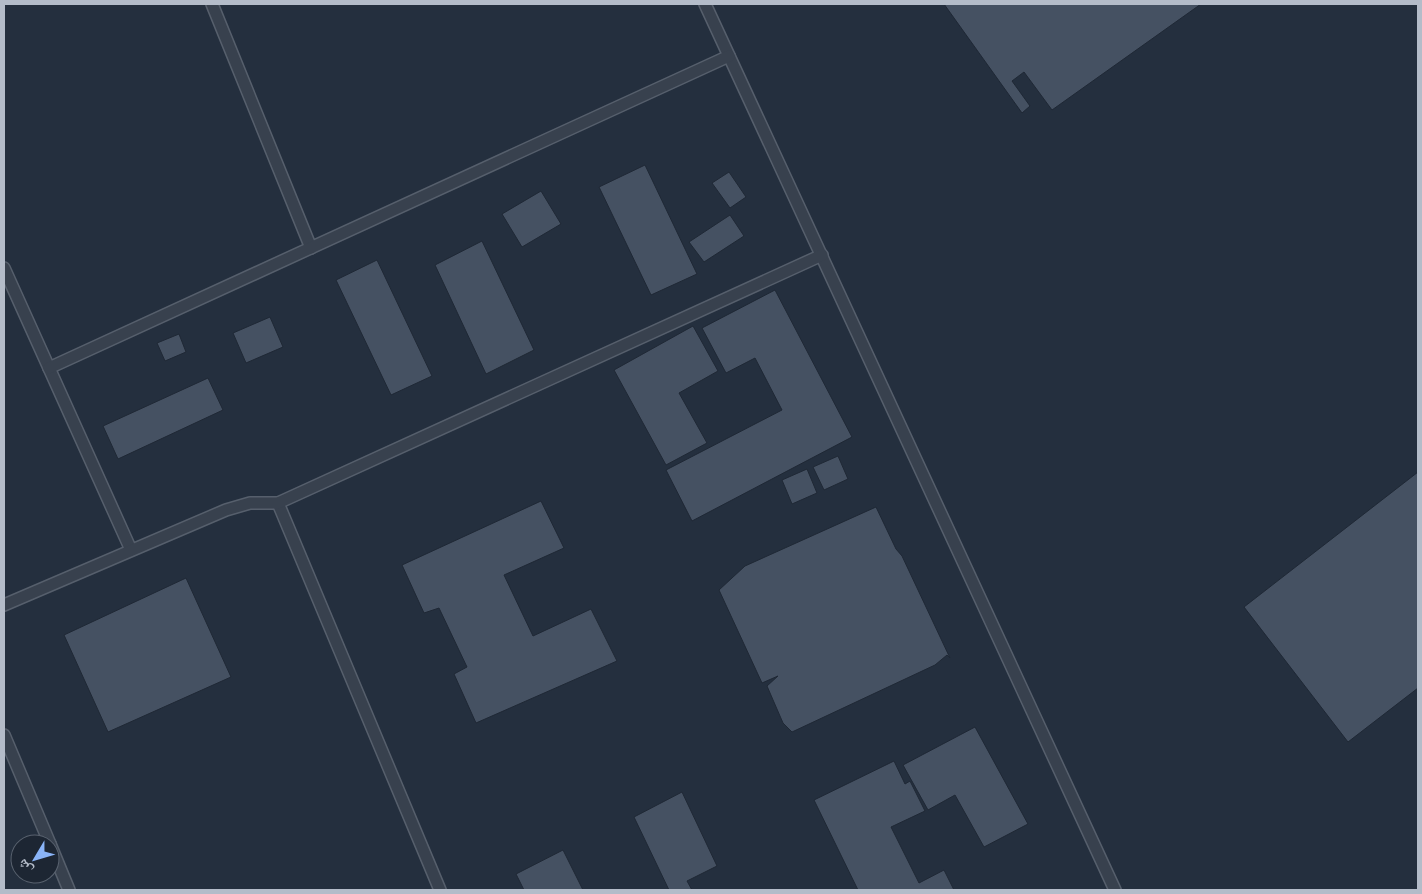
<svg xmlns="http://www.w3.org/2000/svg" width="1422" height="894" font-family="Raleway,'Noto Naskh Arabic',sans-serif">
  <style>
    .building { fill: #455162; stroke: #1f2835 }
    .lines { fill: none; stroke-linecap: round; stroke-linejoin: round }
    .lane-casing { stroke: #565f6c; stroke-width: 14 }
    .lane { stroke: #38414e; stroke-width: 11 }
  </style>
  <rect width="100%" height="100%" fill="#242f3e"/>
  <g class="building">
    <path d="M944 4H1201L1052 110 1024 72 1012 81 1030 106 1022 113Z"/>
    <path d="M645 165 697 274 651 295 599 187Z"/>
    <path d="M729 172 746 197 730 208 712 183Z"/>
    <path d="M541 191 561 224 522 247 502 214Z"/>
    <path d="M730 215 744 236 704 262 689 242Z"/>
    <path d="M482 241 534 350 486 374 435 265Z"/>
    <path d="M377 260 432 376 391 395 336 280Z"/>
    <path d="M775 290 852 437 692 521 666 470 782 410 755 358 726 373 702 328Z"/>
    <path d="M270 317 283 347 246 363 233 333Z"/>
    <path d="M693 326 718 371 679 393 707 443 666 465 614 370Z"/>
    <path d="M179 334 186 352 165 361 157 343Z"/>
    <path d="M208 378 223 410 118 459 103 426Z"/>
    <path d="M838 456 848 479 824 490 813 467Z"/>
    <path d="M807 469 817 493 792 504 782 480Z"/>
    <path d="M1418 472V688L1348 742 1244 607Z"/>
    <path d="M541 501 564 548 504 575 533 636 591 609 617 661 476 723 454 674 467 667 439 608 424 613 402 565Z"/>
    <path d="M876 507 896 549 902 556 950 658 947 655 935 665 792 732 783 723 767 686 778 676 762 683 719 590 745 566Z"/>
    <path d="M186 578 231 677 108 732 64 635Z"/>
    <path d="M975 727 1028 824 984 847 955 795 928 810 903 765Z"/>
    <path d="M894 761 905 784 910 781 925 811 891 827 919 883 944 870 954 890H858L814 800Z"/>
    <path d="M682 792 717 866 687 881 692 890H669L634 817Z"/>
    <path d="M563 850 583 890H524L516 874Z"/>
  </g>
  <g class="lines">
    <g class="lane-casing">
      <g id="lane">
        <path d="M212 4 311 248"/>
        <path d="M705 4 1115 890"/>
        <path d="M4 268 131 550"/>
        <path d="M49 368 729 56"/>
        <path d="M278 503 440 890"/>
        <path d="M4 605 226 510 250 503H278L822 255"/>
        <path d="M4 735 50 844"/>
        <path d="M50 844 69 890"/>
      </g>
    </g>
    <use href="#lane" class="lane"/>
  </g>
  <rect width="1422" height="894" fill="none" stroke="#b4bcc9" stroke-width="10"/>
  <g transform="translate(35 859) rotate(232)"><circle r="24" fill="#1d2633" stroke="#59626f"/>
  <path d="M0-4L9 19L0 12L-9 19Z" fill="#8ab4f8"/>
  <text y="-8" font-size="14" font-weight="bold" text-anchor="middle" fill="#b4bcc9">ش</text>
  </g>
</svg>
